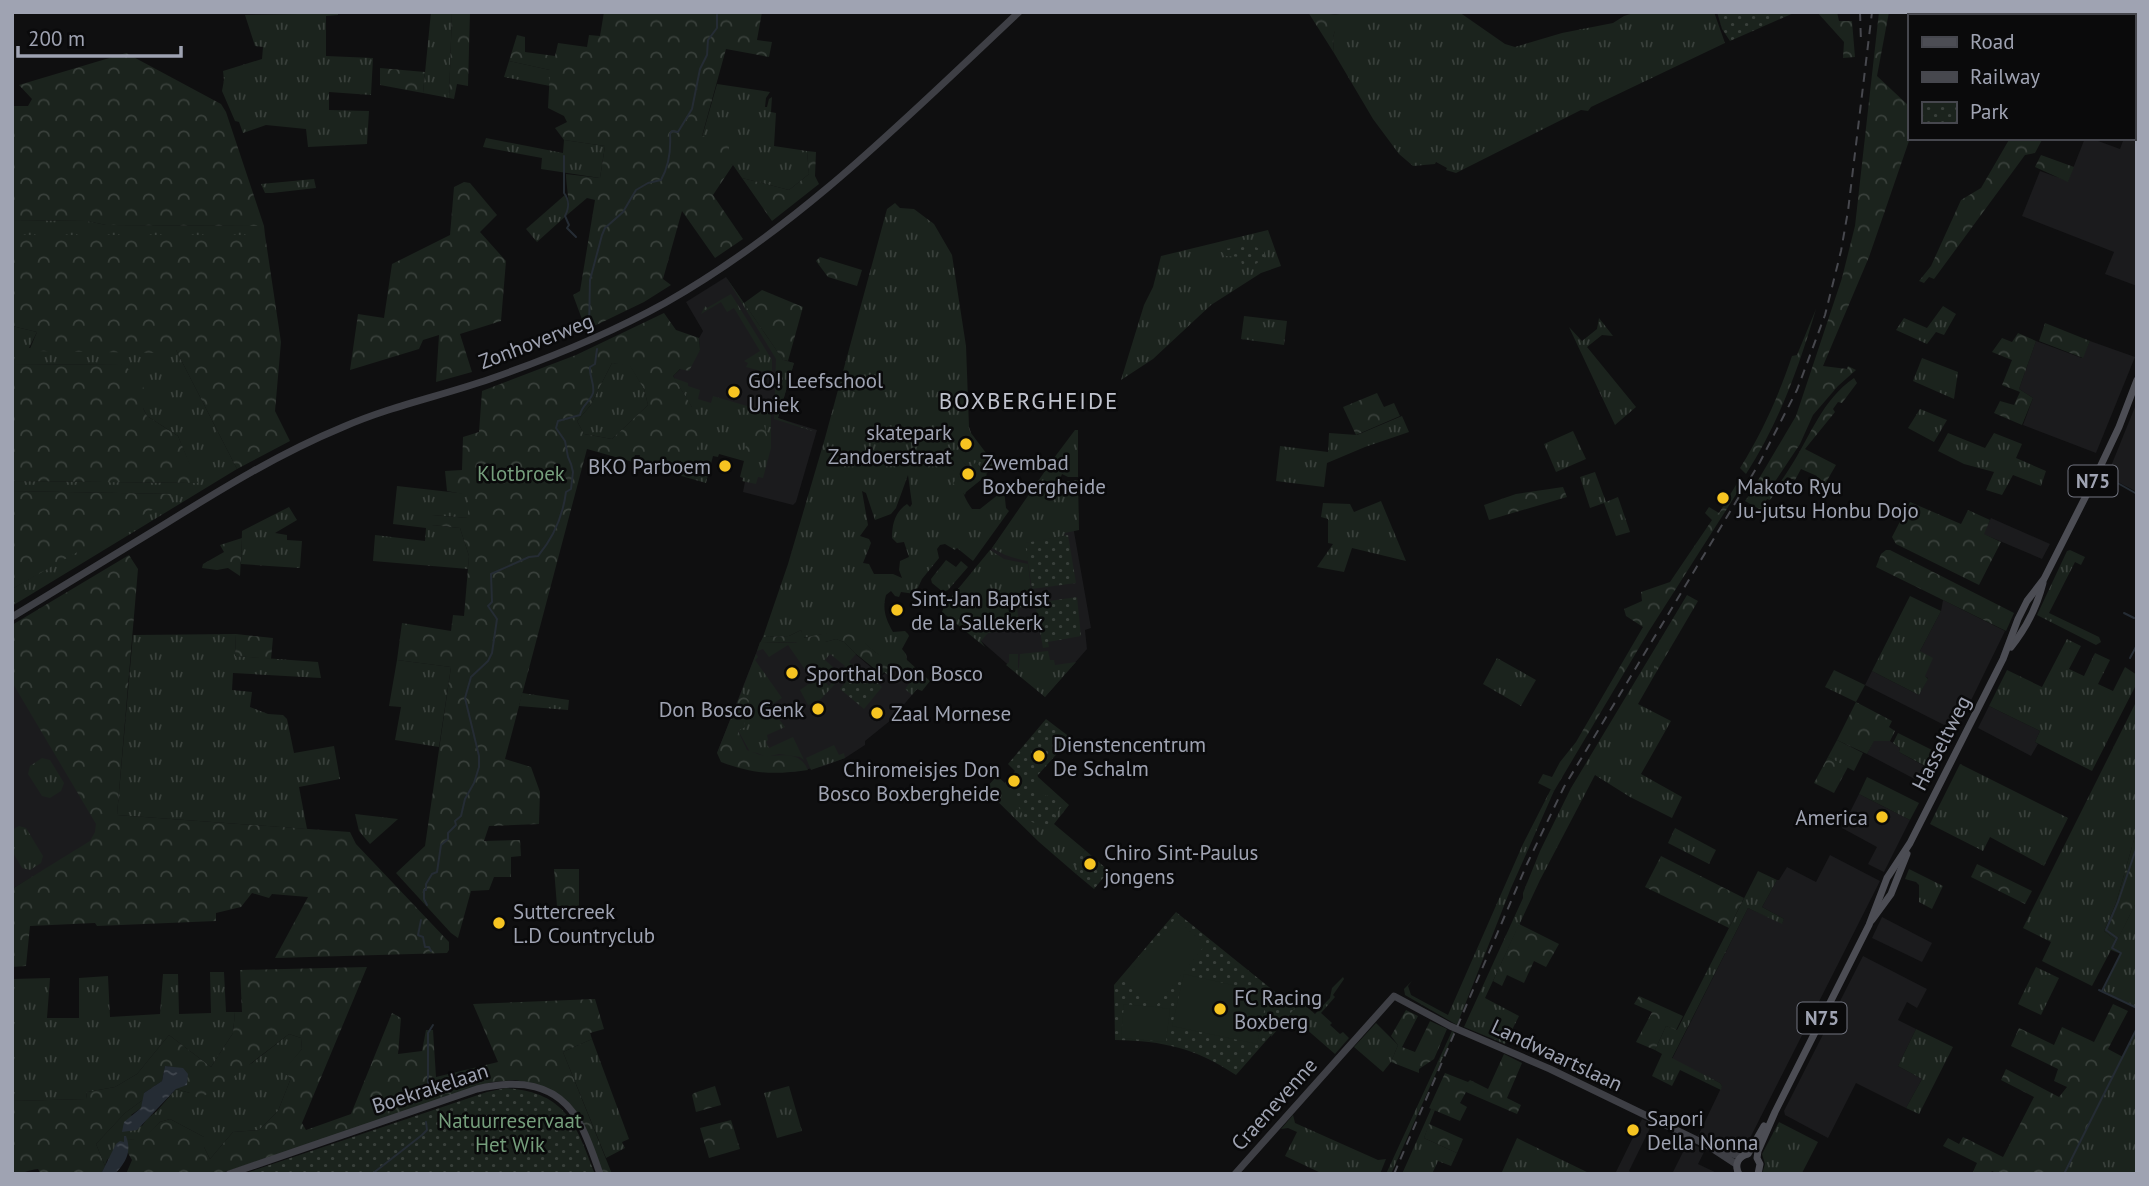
<svg xmlns="http://www.w3.org/2000/svg" width="2149" height="1186" font-family="'PT Sans',sans-serif">
  <style>
    .built { fill: #1b1b1d }
    .grass { fill: url(#grass-tufts); fill-rule: evenodd }
    .forest { fill: url(#forest-crowns); fill-rule: evenodd }
    .park { fill: url(#park-dots) }
    .garden { fill: #1b231d }
    .water { fill: url(#water-ripples) }
    .lines { fill: none; stroke-linecap: round; stroke-linejoin: round }
    .stream { stroke: #252c34; stroke-width: 2 }
    .secondary { stroke: #3e3f45; stroke-width: 7 }
    .primary { stroke: #4c4d54; stroke-width: 7 }
    .rail { stroke: #47484e; stroke-width: 2; stroke-dasharray: 9 7; stroke-linecap: butt }
    .poi-dot { fill: #f6c421; stroke: #0a0a0b; stroke-width: 2.5 }
    .labels { text-anchor: middle; dominant-baseline: central; stroke-width: 5; stroke-linejoin: round; paint-order: stroke }
    .shield { fill: #0a0a0b; stroke: #727580; stroke-width: 2 }
    .shield-label { font-size: 19px; font-weight: bold; fill: #9fa3b2 }
    .street-label { font-size: 21px; fill: #9fa3b2; stroke: #0a0a0b }
    .poi-label { font-size: 21px; fill: #9fa3b2; stroke: #0a0a0b; text-anchor: start }
    .park-label { font-size: 21px; fill: #759e7c; stroke: #0a0a0b }
    .neighbourhood-label { font-size: 23px; letter-spacing: 2px; fill: #c0c3ce; stroke: #0a0a0b }
  </style>
  <defs>
    <pattern id="grass-tufts" width="24" height="20" patternUnits="userSpaceOnUse" patternTransform="scale(1.75)"><rect width="24" height="20" fill="#1b231d"/><path d="M3 7l-1-3M5 7V3M7 7l1-3M15 17l-1-3M17 17v-4M19 17l1-3" fill="none" stroke="#39403b"/></pattern>
    <pattern id="forest-crowns" width="20" height="18" patternUnits="userSpaceOnUse" patternTransform="scale(1.75)"><rect width="20" height="18" fill="#1b231d"/><path d="M2 6a3 3 0 1 1 6 0M12 15a3 3 0 1 1 6 0" fill="none" stroke="#39403b"/></pattern>
    <pattern id="park-dots" width="8" height="8" patternUnits="userSpaceOnUse" patternTransform="scale(1.75)"><rect width="8" height="8" fill="#1b231d"/><path d="M2 2h.1M6 6h.1" fill="none" stroke="#39403b" stroke-width="1.8" stroke-linecap="round"/></pattern>
    <pattern id="water-ripples" width="26" height="14" patternUnits="userSpaceOnUse" patternTransform="scale(1.75)"><rect width="26" height="14" fill="#252c34"/><path d="M2 4q2-2 4 0t4 0M15 11q2-2 4 0t4 0" fill="none" stroke="#41474f"/></pattern>
  </defs>
  <rect width="100%" height="100%" fill="#0f0f10"/>
  <g class="built">
    <path d="M2133 86 2137 87V286L2105 274 2114 252 2022 216 2040 171 2068 181 2085 138H2090L2120 149 2124 138H2133Z"/>
    <path d="M726 277 783 360 794 363 778 418 817 430 796 502 793 505 743 492 754 434 692 407 673 376 700 350 699 338 703 331 686 302Z"/>
    <path d="M2036 341 2082 358 2090 341 2135 357 2096 453 2023 425 2033 398 2019 389Z"/>
    <path d="M2137 402V492L2107 476Z"/>
    <path d="M1991 518 2050 544 2042 559 1983 534Z"/>
    <path d="M1073 526 1091 628 1085 630 1087 649 1045 697 981 641 989 552 1000 537Z"/>
    <path d="M1943 600 2005 631 1956 731 1865 685 1872 671 1919 695 1928 678 1924 676 1920 651 1941 611Z"/>
    <path d="M797 642 852 651 874 670 883 675 895 667 909 678 917 689 891 720 865 741V745L845 758 824 766 793 772 717 753 760 643Z"/>
    <path d="M12 668 108 832 12 889Z"/>
    <path d="M1989 706 2040 731 2035 742 2038 744 2031 756 1978 728Z"/>
    <path d="M1874 740 1890 741 1900 748 1899 752 1928 768 1930 765 1937 768 1928 786 1867 754Z"/>
    <path d="M1859 794 1910 820 1884 872 1868 864 1877 847 1842 828Z"/>
    <path d="M1830 855 1880 881 1747 1144 1735 1148 1715 1143 1698 1136 1722 1086 1720 1083 1672 1059 1748 908 1782 923 1784 919 1762 907 1777 880H1779L1787 867 1816 882Z"/>
    <path d="M1882 917 1932 943 1922 962 1872 938Z"/>
    <path d="M1863 956 1927 989 1917 1008 1907 1002 1898 1020 1916 1029 1898 1066 1922 1079 1906 1108 1856 1083 1828 1138 1785 1115 1784 1111Z"/>
    <path d="M1642 1119 1652 1124 1629 1171 1633 1174H1615Z"/>
    <path d="M1688 1142 1705 1150 1698 1164 1719 1174H1672Z"/>
  </g>
  <g class="grass">
    <path d="M301 12H338V15L326 16V56L373 58 371 95 329 92V110L369 111 367 144 308 147 306 129 266 125 243 133 239 122 235 121 222 91 224 80 223 71 262 59 263 47 255 46 245 15 299 14Z"/>
    <path d="M431 12H452L449 98 423 93Z"/>
    <path d="M1322 12H1459L1505 44 1515 47 1562 33 1613 23 1624 16 1637 12H1714L1725 43 1591 107 1588 111 1581 110 1456 173 1446 170 1447 168 1436 162 1435 164 1413 166 1399 154 1373 119 1334 53 1333 37 1340 15Z"/>
    <path d="M509 61 550 70V86L504 77Z"/>
    <path d="M717 84 770 92 766 98 765 107H767L769 99 772 97 771 112 776 113 774 146 807 151 809 174 789 190 742 178 733 165 728 164 702 137Z"/>
    <path d="M486 138 563 153 564 140 605 146 600 178 541 169 542 158 483 147Z"/>
    <path d="M314 179 316 188 272 193H265L261 184Z"/>
    <path d="M566 194 570 207 567 215 537 242 526 229Z"/>
    <path d="M895 203 900 208 914 209 934 224 952 255 966 346 969 427 971 433 995 465 986 474 977 463 969 469 959 457C959 478 960 492 972 509H980L1004 490 1006 508 1009 511 973 561 957 548 955 550 945 544 940 545 937 549 939 558 922 579 915 594 901 592 899 597 895 596 891 591 886 595C882 610 886 619 893 632L905 631 908 634 909 636 902 649 906 654 907 660 930 681 922 691 917 689 912 695 905 689 911 681 895 667 888 675 884 672 877 681 869 675 874 670 880 673 883 657C872 652 868 644 860 640 841 629 823 634 803 638L801 630 789 636 763 637 788 564 825 438 887 209ZM908 475 912 504 910 507 907 504C895 512 892 524 892 538L897 543 904 542 909 557 900 561 899 570 902 578 893 574H874L869 564 863 563 871 543 869 539 860 536 868 525 862 491 866 493 875 520 891 514 896 508Z"/>
    <path d="M12 220 87 221 106 225 264 226 265 235H12Z"/>
    <path d="M1268 230 1281 266 1261 273 1211 305 1153 359 1121 380 1144 305 1153 287 1161 256Z"/>
    <path d="M726 277 783 360 794 363 778 418 816 432 774 419 776 359Z"/>
    <path d="M731 294 772 360V374L746 367 748 363 744 361 760 351 734 308 727 312 721 302 701 314 705 306 707 308Z"/>
    <path d="M1943 306 1956 314 1944 335 1936 332 1927 344 1896 330 1904 318 1927 328Z"/>
    <path d="M1244 316 1287 321 1284 345 1241 339Z"/>
    <path d="M1599 318 1613 336 1602 335 1587 347 1636 407 1615 425 1569 327 1582 341 1597 329Z"/>
    <path d="M12 326 37 332 29 348 176 350 237 469 12 606V589L173 494 12 491V481L197 483 178 436 147 416 121 364 12 365Z"/>
    <path d="M1922 358 1958 372 1954 399 1913 381Z"/>
    <path d="M612 363 630 365 644 389 648 405 612 439 584 434 577 421 590 406Z"/>
    <path d="M674 378 688 383V386L700 390 698 399 711 403 713 396 771 413V448L763 478 758 477 756 484 742 481 743 478 740 477 744 461 719 454 718 457 713 456 706 483 678 475 665 461H683L692 407Z"/>
    <path d="M1920 409 1947 420 1934 442 1908 428Z"/>
    <path d="M1402 416 1409 432 1365 447 1327 463 1324 487 1276 481 1280 446 1328 452 1329 433 1357 435Z"/>
    <path d="M1075 430H1078V477H1068L1062 474 1060 479 1061 482 1078 480 1079 530 1065 533 1064 536 1026 543 1028 561C1014 559 1004 555 992 548L1054 458Z"/>
    <path d="M1573 431 1586 459 1556 472 1544 444Z"/>
    <path d="M1948 433 1985 448 1994 433 2022 444 2016 458 2046 471 2041 486 2013 475 2002 495 1986 490 1994 472 1964 464 1938 451Z"/>
    <path d="M1595 472 1606 502 1618 497 1630 532 1616 536 1604 503 1590 508 1580 477Z"/>
    <path d="M397 486 468 494V518L432 515V525L460 528 469 556 468 569 373 561 375 535 425 541 426 528 393 524Z"/>
    <path d="M1381 501 1406 561 1352 548 1344 572 1317 567 1333 544 1328 543V519L1321 517 1323 503 1350 504 1354 512Z"/>
    <path d="M289 507 297 520 275 533 287 535V540L302 541 300 568 241 564 242 531Z"/>
    <path d="M990 550 1004 559 1028 564 1033 606 1017 608 1019 622 1009 630 988 633 981 641 985 647 942 612 944 606Z"/>
    <path d="M2070 550 2085 557 2081 565 2075 562 2049 613 2099 637 2101 642 2096 645 2037 615 2067 551Z"/>
    <path d="M946 560 956 567 961 561 968 567 948 590 943 592 932 583 931 579Z"/>
    <path d="M1910 596 1941 611 1920 651 1933 658 1925 676 1928 679 1919 695 1872 671Z"/>
    <path d="M236 634 235 656 318 662 321 678 233 673 232 690 252 692 250 707 268 714 283 715 287 719 294 753 334 746 340 779 299 787 307 829 117 815 133 635Z"/>
    <path d="M836 639 844 642 856 654 849 662 852 665 847 670 853 674 849 678 842 671 845 666 830 654 825 660 833 667 823 680 829 686 833 682 835 684 821 699 808 705 800 690 813 681 788 645 769 657 763 649 757 651 760 642 761 643 825 642Z"/>
    <path d="M2067 639 2081 646 2069 669 2084 676 2095 653 2110 660 2098 684 2113 691 2125 667 2137 675V683L2092 771 2035 742 2040 731 1989 706 2007 670 2042 687Z"/>
    <path d="M1654 650V676L1638 704 1671 721 1641 774 1682 797 1672 818 1630 797 1595 775 1540 880 1485 998 1519 1016 1505 1044 1464 1027 1523 898V893L1540 851 1571 788Z"/>
    <path d="M1048 651 1050 660H1054L1055 665 1076 662 1045 697 1006 665 1009 662V654H1018V669L1019 667 1020 654Z"/>
    <path d="M756 654 758 657 755 660 782 698 769 706 785 727 767 735 768 740 766 742 769 748 793 737 804 760 800 757 779 754 766 757 757 753 750 752 738 730 745 727 743 714 749 701 744 694 741 693Z"/>
    <path d="M1497 658 1536 680 1521 706 1483 684Z"/>
    <path d="M397 660 451 667 439 747 395 740 401 707 389 706Z"/>
    <path d="M1834 670 1865 685 1856 702 1825 687Z"/>
    <path d="M522 693 569 700 568 710 519 706Z"/>
    <path d="M2137 700V829L2116 903 2104 931 2115 940 2114 946 2137 901V1007L2103 991 2121 954 2111 950 2092 986 2042 961 2051 942 2023 928Z"/>
    <path d="M1898 733 1944 756 1937 768 1931 765 1929 768 1899 752 1900 748 1893 743Z"/>
    <path d="M1837 740 1863 753 1854 771 1828 757Z"/>
    <path d="M834 745 839 755 844 753 845 758 811 770 806 758Z"/>
    <path d="M42 758 50 760 64 783 61 791 50 798 42 796 28 774 30 766Z"/>
    <path d="M1960 764 2068 818 2044 866 1990 837 1983 851 1930 824Z"/>
    <path d="M1036 771 1038 777 1069 805 1054 824 1085 850 1074 864 1080 869 1076 874 1039 842 985 789 997 776 1005 783V784Z"/>
    <path d="M1867 777 1919 803 1910 820 1859 794Z"/>
    <path d="M1551 789 1554 791 1511 888 1457 1025 1405 995 1404 989 1412 981 1408 986 1411 995 1448 1015 1523 844Z"/>
    <path d="M355 814 398 819 370 844 359 831Z"/>
    <path d="M19 826 26 828 43 856 41 863 30 870 22 868 12 851V830Z"/>
    <path d="M1675 828 1716 850 1709 864 1668 843Z"/>
    <path d="M1909 869 1943 886 1932 909 1919 902V885L1916 882 1905 879Z"/>
    <path d="M1758 871 1777 880 1762 907 1784 919 1782 924 1748 908 1672 1058 1720 1083 1722 1086 1721 1090 1680 1070 1672 1086 1652 1076 1662 1054 1655 1050 1666 1026 1677 1030Z"/>
    <path d="M2036 967 2059 978 2041 1015 2018 1004Z"/>
    <path d="M210 972H224L226 1012H235L233 1033 211 1067 169 1035 137 1074 115 1087 87 1092 86 1099 12 1101V979L50 978 47 1018H79V978L108 976 110 1017 160 1014 163 974H178L179 1014 211 1013Z"/>
    <path d="M1343 977 1344 979 1333 995 1335 997 1321 1013 1332 1023 1330 1025 1340 1034 1343 1032 1349 1038 1335 1054 1290 1015 1271 1037 1280 996 1295 1008 1301 1002 1315 1014 1330 998 1332 988Z"/>
    <path d="M1376 1023 1398 1045 1391 1062 1383 1072 1354 1047Z"/>
    <path d="M1916 1029 1953 1047 1919 1114 1906 1108 1922 1079 1898 1066Z"/>
    <path d="M2137 1029V1174H2063Z"/>
    <path d="M1452 1031 1454 1032 1453 1035 1391 1174H1386Z"/>
    <path d="M289 1034 301 1038 302 1049 283 1072 291 1078 278 1111 259 1130 233 1132 210 1159 204 1147V1137L170 1119 160 1122 143 1139 127 1140 124 1136V1143L107 1160 105 1166 96 1144 125 1113 144 1099 141 1108 131 1115 142 1126 147 1119 156 1112 176 1089 190 1093 252 1063Z"/>
    <path d="M592 1039 629 1139 622 1142 625 1148 606 1158 563 1052Z"/>
    <path d="M789 1086 802 1131 777 1138 764 1093Z"/>
    <path d="M1431 1109 1435 1110 1424 1138 1457 1153 1451 1166 1438 1161 1432 1174H1402Z"/>
    <path d="M1293 1115 1295 1123 1378 1160 1386 1159 1380 1174H1323L1285 1156 1297 1132 1288 1128 1281 1129Z"/>
    <path d="M1779 1122 1818 1142 1802 1173 1803 1174H1762L1765 1164 1762 1154Z"/>
    <path d="M1517 1138 1591 1174 1502 1172Z"/>
  </g>
  <g class="forest">
    <path d="M452 12H470L468 86 457 84 454 99 449 98Z"/>
    <path d="M604 12H762L757 40 772 42 769 57 726 49 702 136 729 140 728 163 733 165 713 195 743 239 715 258 682 211 663 279 671 285 644 302 586 330 573 295 580 291 595 200 587 198 567 215C571 205 566 187 566 174L600 178 605 146 564 140 555 128 567 122 564 116 548 108 550 70 509 61 517 35 525 37V52L555 56 558 43 587 47 589 35 600 36Z"/>
    <path d="M1308 12 1340 15 1345 22 1343 30 1335 31 1333 37 1334 53Z"/>
    <path d="M1817 12H1837L1839 21H1852L1855 57 1843 58 1844 42Z"/>
    <path d="M1879 12H1889L1877 76 1909 106 1910 138 1869 257 1823 366 1847 369 1848 366 1856 370 1838 386 1813 415 1800 444 1776 480 1772 483 1760 485 1757 482 1796 416 1842 278 1855 226Z"/>
    <path d="M126 53 221 104 226 112 264 226 106 225 87 221 12 220V106H28L32 99 19 85Z"/>
    <path d="M380 68 425 72 423 93 380 85Z"/>
    <path d="M2010 138H2043L2035 153 2025 155 1934 279 1929 277 1924 283 1919 281 1931 266 1961 200 1981 188Z"/>
    <path d="M807 151 816 152 815 176 819 184 772 221 742 178 789 190 809 174Z"/>
    <path d="M2041 155 2074 167 2068 182 2035 167Z"/>
    <path d="M464 182 470 183 497 215 480 232 506 261 501 321 460 334 472 372 436 382 439 335 423 340 419 349 350 370 358 314 384 318 392 264 450 235 454 187Z"/>
    <path d="M12 235H265L281 342 275 411 290 441 237 469 176 350 166 353 29 351 37 332 12 326Z"/>
    <path d="M820 257 862 270 857 286 828 277 816 261Z"/>
    <path d="M762 290 803 307 788 361 783 360 744 303Z"/>
    <path d="M1816 309C1799 367 1779 423 1746 474L1740 468C1763 431 1778 397 1792 356L1797 355Z"/>
    <path d="M664 313 676 330 699 338 700 350 689 371 680 369 673 376 692 407 702 434 694 457 683 461 665 462 678 475 638 464 640 455H635L633 462 587 449 505 759 531 767 540 792 539 824 489 826 484 841 520 840 521 856 511 857V877H494L489 890 471 891 458 938 451 933 396 873 425 846 451 667 397 660 402 623 451 631 453 615 464 616 469 556 460 528 432 525V515L468 518V495L447 491 445 471 462 470 463 437 479 432 482 391 576 355ZM612 363 630 366 644 389 648 405 612 439 584 434 577 421 590 406Z"/>
    <path d="M2045 323 2090 341 2083 358 2039 341Z"/>
    <path d="M2018 333 2036 341 2019 389 2033 398 2022 425 1994 413 2000 401 2014 405 2020 392 2002 385 2012 360 1992 352 2002 338 2012 342Z"/>
    <path d="M121 364C139 375 144 383 148 404L143 408 147 416 178 436 198 483 12 481V365Z"/>
    <path d="M1854 378 1857 383 1842 403 1838 402 1833 409 1835 412 1805 449 1836 465 1821 491 1812 487 1817 476 1801 469 1795 480 1787 477 1770 500 1767 499 1761 510 1745 501 1754 488C1761 489 1768 492 1775 487 1781 483 1787 472 1791 466 1811 435 1822 400 1854 378Z"/>
    <path d="M1377 393 1384 407 1394 403 1400 416 1356 435 1343 407Z"/>
    <path d="M759 424 764 425 769 442C763 446 762 454 756 459L750 458 744 451 753 426Z"/>
    <path d="M1739 480 1744 482 1649 631 1554 791 1538 783 1543 774 1552 777 1560 762 1576 742 1643 627 1626 616 1624 609 1642 601 1641 592 1670 582 1712 520 1705 513 1709 507 1719 513Z"/>
    <path d="M1563 487 1567 497 1489 520 1484 505 1516 494Z"/>
    <path d="M12 491 174 494 168 501 12 589Z"/>
    <path d="M1910 502 1961 524 1968 510 1990 520 1984 534 2001 542 1979 585 1896 544 1892 537Z"/>
    <path d="M242 538 240 576 228 568 217 570 202 568 203 564 224 552 220 545Z"/>
    <path d="M1886 550H1890L2014 613 2006 631 1876 567 1881 554Z"/>
    <path d="M129 555 138 569 117 815 350 832 356 844 449 942V950L447 953 275 958 308 897 272 894 269 898 252 893 241 907 216 913V921L97 926 95 923 30 926 26 966 12 967V889L90 841 95 832 96 824 12 682V625Z"/>
    <path d="M1687 595 1698 601 1654 676V650Z"/>
    <path d="M801 630 804 638C823 634 843 627 860 639 875 650 873 655 894 659L895 664 880 673 856 654 844 642 836 639 825 642 814 654 796 642 760 643 763 637 789 636Z"/>
    <path d="M236 634 273 638 271 659 235 656Z"/>
    <path d="M741 693 744 694 749 701 743 714 745 727 738 731 747 750C753 752 763 757 769 756 786 755 800 752 808 770 773 775 754 774 721 762L717 753Z"/>
    <path d="M1856 702 1892 721 1889 727 1895 731 1890 741H1874L1867 754 1837 740Z"/>
    <path d="M1828 757 1848 767 1834 793 1814 783Z"/>
    <path d="M2137 829V901L2119 937 2115 940 2104 931 2116 903Z"/>
    <path d="M1661 856 1744 898 1729 928 1645 887Z"/>
    <path d="M1977 864 2032 891 2025 904 1971 877Z"/>
    <path d="M554 869H579V906H557Z"/>
    <path d="M1519 924 1559 944 1546 967 1534 961 1524 983 1507 975 1502 986 1493 981Z"/>
    <path d="M367 967 302 1123 306 1130 351 1114 392 1013 401 1018 398 1054 422 1051 426 1030H433L436 1077 498 1062 473 1004 595 999 604 1029 590 1033 592 1039 563 1052 612 1174H603L570 1106 530 1083 515 1080 492 1082 219 1174H126L132 1160 128 1153 127 1140 143 1138 160 1122 170 1119 204 1137V1147L210 1159 233 1132 259 1130 278 1111 291 1078 282 1072 302 1049 301 1038 289 1034 228 1081 199 1099 190 1093 176 1089 183 1069 165 1066 162 1081 144 1093V1099L125 1113 96 1144 105 1166 101 1174H41L38 1169C28 1170 22 1174 12 1174V1101L86 1099 87 1092 115 1087 137 1074 169 1035 211 1067 233 1033 235 1012H242L240 970Z"/>
    <path d="M1639 996 1683 1016 1676 1030 1666 1026 1655 1050 1636 1042 1652 1012 1634 1004Z"/>
    <path d="M2113 1004 2128 1011 2108 1049 2123 1057 2063 1174H1998L1992 1171 1990 1174H1972L1977 1163 1943 1146 1948 1138 1959 1144 1963 1137 2003 1157 2034 1097 2001 1080 2006 1069 2059 1097 2067 1087 2054 1081 2058 1069 2011 1046 2019 1028 2054 1045 2062 1027 2094 1042Z"/>
    <path d="M1406 1010 1418 1016 1402 1047 1415 1052 1430 1021 1447 1029 1434 1059 1419 1069V1073L1391 1062 1398 1045 1391 1036Z"/>
    <path d="M1504 1054 1522 1063 1507 1098 1521 1105 1517 1114 1466 1092 1460 1103 1467 1107 1460 1121 1429 1108 1445 1073 1468 1082 1470 1080 1488 1089Z"/>
    <path d="M715 1086 721 1105 696 1112 692 1095 694 1093Z"/>
    <path d="M731 1120 740 1149 709 1158 700 1128Z"/>
    <path d="M1429 1124 1463 1139 1457 1153 1424 1138Z"/>
  </g>
  <g class="park">
    <path d="M1717 12H1796L1730 41 1722 29Z"/>
    <path d="M1254 246 1264 252V258L1253 266 1243 268 1240 257 1226 256 1221 251 1223 249Z"/>
    <path d="M1068 535 1076 583 1032 589 1025 543Z"/>
    <path d="M1077 597 1081 636 1048 642 1049 647 1043 648 1035 603Z"/>
    <path d="M859 667 882 687 864 709 840 689Z"/>
    <path d="M1046 719 1071 738 1037 776V782L1020 801 1004 784 1015 771 1008 764Z"/>
    <path d="M1035 787 1046 796C1055 795 1058 798 1063 805L1046 827 1026 820 1018 806Z"/>
    <path d="M1085 850 1109 871 1094 889 1076 874 1079 869 1073 864Z"/>
    <path d="M1176 912 1295 1008 1236 1075C1195 1048 1164 1041 1115 1040L1114 985Z"/>
    <path d="M506 1088C566 1092 576 1124 595 1174H243L487 1092Z"/>
  </g>
  <g class="garden">
    <path d="M959 456 969 469 976 462 987 475 966 492 965 495 953 483 959 477 949 465Z"/>
    <path d="M1175 919 1206 944 1155 1007 1170 1009 1166 1042 1121 1038 1124 1004 1154 1007 1123 980Z"/>
    <path d="M1184 974 1268 993 1257 1044 1172 1026Z"/>
  </g>
  <g class="water">
    <path d="M165 1066 183 1068 188 1074 187 1085 176 1089 137 1130 122 1132 124 1122 141 1108 144 1093 162 1081Z"/>
    <path d="M124 1136H126C132 1152 126 1162 115 1174H101L116 1144 120 1141 124 1142Z"/>
  </g>
  <g class="lines">
    <g class="stream">
      <path d="M564 156V193C570 201 569 208 565 216L569 225 567 228 576 237"/>
      <path d="M589 327 590 280 602 235 605 228 623 212 636 190 648 183 661 180C669 166 671 149 670 134L672 131 678 132 692 109 700 69 707 55 708 40 717 28V15"/>
      <path d="M2107 477 2137 494"/>
      <path d="M2124 613 2134 618"/>
      <path d="M2136 618H2137"/>
      <path d="M2130 658 2137 645"/>
      <path d="M427 905 424 899V890H426V884L432 874 437 872 441 845 448 839V833L456 825 455 821 461 816 465 799 474 783 479 767V756L465 698 471 677 488 661 492 653 497 619 488 606 492 602 491 574 529 557 538 556C553 538 563 515 566 492L571 489 573 472 571 464 568 457 565 441 556 428 558 421 580 415C582 405 590 402 593 393 595 384 589 376 590 367L595 364 597 349"/>
      <path d="M421 920 418 935 423 937 425 947H429L431 951"/>
      <path d="M2099 990 2137 1008"/>
      <path d="M2102 991 2121 953 2112 948 2117 938 2106 930 2118 902 2137 846"/>
      <path d="M426 1098 428 1089V1033L433 1025"/>
      <path d="M372 1174 422 1135 427 1130 426 1122"/>
      <path d="M2064 1174 2137 1028"/>
    </g>
    <g class="secondary">
      <path d="M12 617C63 586 114 555 165 524 223 488 280 453 343 427 391 406 441 396 490 379 550 358 609 334 665 303 799 227 907 117 1019 12"/>
      <path d="M1721 1150 1741 1157"/>
      <path d="M229 1174 477 1089C518 1079 557 1082 579 1122 588 1138 594 1157 600 1174"/>
      <path d="M1235 1174 1394 996 1450 1026 1550 1069 1707 1145 1736 1164"/>
    </g>
    <g class="primary">
      <path d="M2011 647C2027 627 2037 607 2043 583"/>
      <path d="M1872 920 1891 894 1907 854"/>
      <path d="M1739 1174C1734 1165 1738 1156 1748 1154L1764 1126"/>
      <path d="M1758 1174 1760 1164 1757 1158 1758 1151 1775 1112 1869 925 1887 878 1910 843 2003 659 2018 619 2027 601 2044 579 2093 482 2119 427 2137 380"/>
    </g>
    <g class="rail">
      <path d="M1860 12 1861 42"/>
      <path d="M1394 1174 1527 864 1564 787 1760 462 1797 390 1825 315 1841 251 1848 211 1872 12"/>
    </g>
  </g>
  <g class="poi-dot">
    <circle cx="734" cy="392" r="7"/>
    <circle cx="966" cy="444" r="7"/>
    <circle cx="725" cy="466" r="7"/>
    <circle cx="968" cy="474" r="7"/>
    <circle cx="1723" cy="498" r="7"/>
    <circle cx="897" cy="610" r="7"/>
    <circle cx="792" cy="673" r="7"/>
    <circle cx="818" cy="709" r="7"/>
    <circle cx="877" cy="713" r="7"/>
    <circle cx="1039" cy="756" r="7"/>
    <circle cx="1014" cy="781" r="7"/>
    <circle cx="1882" cy="817" r="7"/>
    <circle cx="1090" cy="864" r="7"/>
    <circle cx="499" cy="923" r="7"/>
    <circle cx="1220" cy="1009" r="7"/>
    <circle cx="1633" cy="1130" r="7"/>
  </g>
  <g class="labels">
    <g class="shield">
      <rect x="2068.5" y="465.5" width="49" height="31" rx="5"/>
      <rect x="1797.5" y="1002.5" width="49" height="31" rx="5"/>
    </g>
    <g class="shield-label">
      <text x="2093" y="481">N75</text>
      <text x="1822" y="1018">N75</text>
    </g>
    <g class="street-label">
      <text transform="translate(536 341) rotate(-21)">Zonhoverweg</text>
      <text transform="translate(1941 743) rotate(-63)">Hasseltweg</text>
      <text transform="translate(1557 1055) rotate(25)">Landwaartslaan</text>
      <text transform="translate(430 1088) rotate(-18)">Boekrakelaan</text>
      <text transform="translate(1274 1104) rotate(-48)">Craenevenne</text>
    </g>
    <g class="poi-label">
      <text x="748" y="380">GO! Leefschool<tspan x="748" dy="24">Uniek</tspan></text>
      <text x="952" y="432" text-anchor="end">skatepark<tspan x="952" dy="24">Zandoerstraat</tspan></text>
      <text x="982" y="462">Zwembad<tspan x="982" dy="24">Boxbergheide</tspan></text>
      <text x="711" y="466" text-anchor="end">BKO Parboem</text>
      <text x="1737" y="486">Makoto Ryu<tspan x="1737" dy="24">Ju-jutsu Honbu Dojo</tspan></text>
      <text x="911" y="598">Sint-Jan Baptist<tspan x="911" dy="24">de la Sallekerk</tspan></text>
      <text x="806" y="673">Sporthal Don Bosco</text>
      <text x="804" y="709" text-anchor="end">Don Bosco Genk</text>
      <text x="891" y="713">Zaal Mornese</text>
      <text x="1053" y="744">Dienstencentrum<tspan x="1053" dy="24">De Schalm</tspan></text>
      <text x="1000" y="769" text-anchor="end">Chiromeisjes Don<tspan x="1000" dy="24">Bosco Boxbergheide</tspan></text>
      <text x="1868" y="817" text-anchor="end">America</text>
      <text x="1104" y="852">Chiro Sint-Paulus<tspan x="1104" dy="24">jongens</tspan></text>
      <text x="513" y="911">Suttercreek<tspan x="513" dy="24">L.D Countryclub</tspan></text>
      <text x="1234" y="997">FC Racing<tspan x="1234" dy="24">Boxberg</tspan></text>
      <text x="1647" y="1118">Sapori<tspan x="1647" dy="24">Della Nonna</tspan></text>
    </g>
    <g class="park-label">
      <text x="521" y="473">Klotbroek</text>
      <text x="510" y="1120">Natuurreservaat<tspan x="510" dy="24">Het Wik</tspan></text>
    </g>
    <g class="neighbourhood-label">
      <text x="1029" y="400">BOXBERGHEIDE</text>
    </g>
  </g>
  <rect width="2149" height="1186" fill="none" stroke="#9fa3b2" stroke-width="28"/>
  <rect x="1908" y="14" width="228" height="126" fill="#0a0a0b" stroke="#46474e" stroke-width="2"/>
  <rect x="1922" y="37" width="35" height="10" fill="#4c4d54" stroke="#46474e" stroke-width="2"/>
  <text x="1970" y="49" font-size="21" fill="#9fa3b2">Road</text>
  <rect x="1922" y="72" width="35" height="10" fill="#47484e" stroke="#46474e" stroke-width="2"/>
  <text x="1970" y="84" font-size="21" fill="#9fa3b2">Railway</text>
  <rect x="1922" y="102" width="35" height="21" fill="url(#park-dots)" stroke="#46474e" stroke-width="2"/>
  <text x="1970" y="119" font-size="21" fill="#9fa3b2">Park</text>
  <path d="M18 46v10h163v-10" fill="none" stroke="#9fa3b2" stroke-width="3.5"/>
  <text x="28" y="46" font-size="21" fill="#9fa3b2" stroke="#0a0a0b" stroke-width="5" paint-order="stroke">200 m</text>
</svg>
